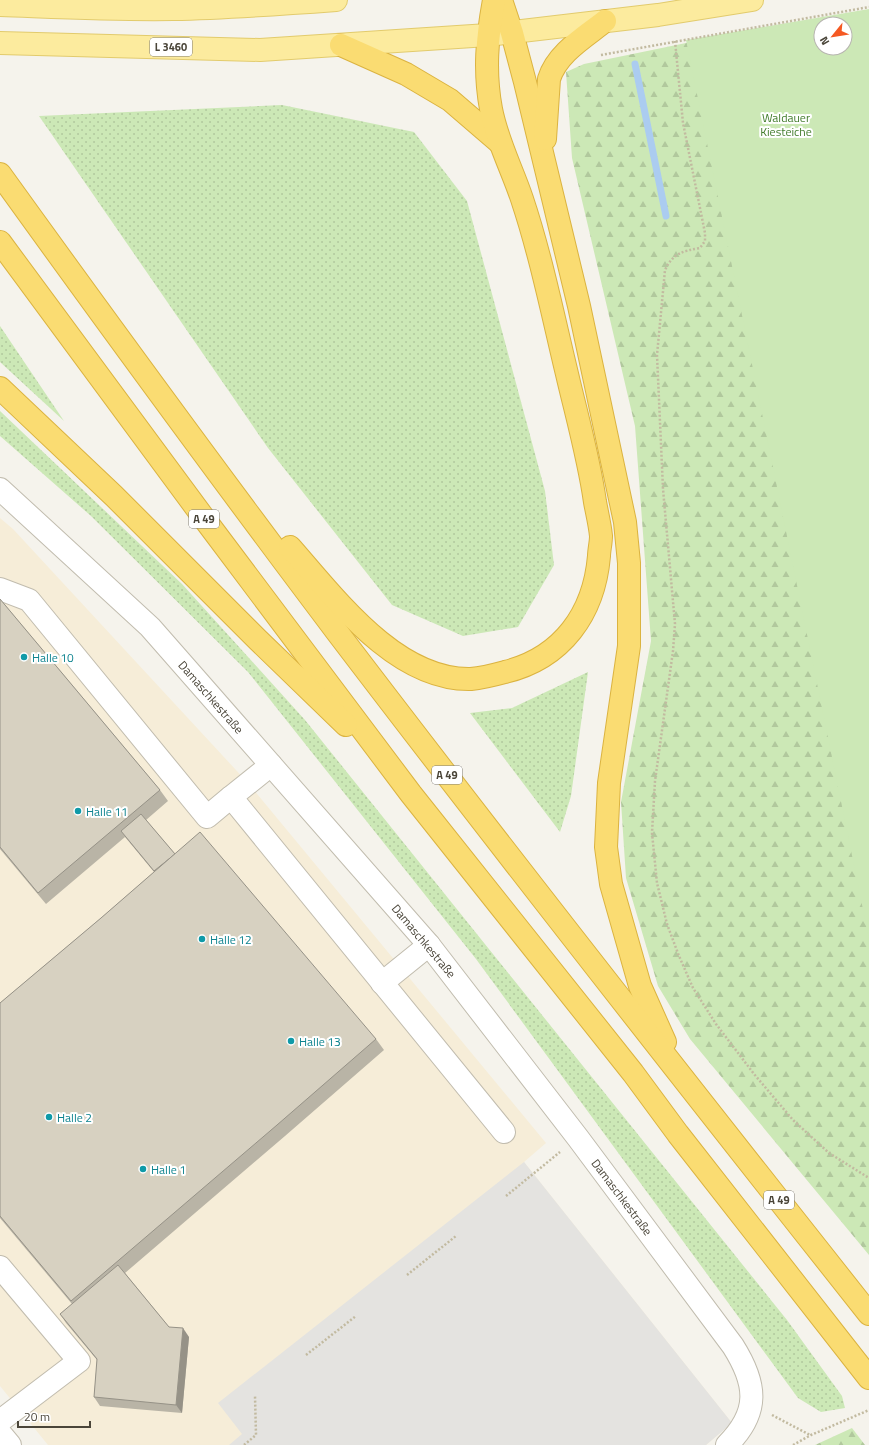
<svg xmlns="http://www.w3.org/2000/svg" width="869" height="1445" font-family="'Titillium Web',sans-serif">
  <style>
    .commercial { fill: #f6edd8 }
    .grass { fill: url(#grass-dots) }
    .forest { fill: url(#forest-firs); fill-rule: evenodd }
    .park { fill: #cce8b6; fill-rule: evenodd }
    .parking { fill: #e4e3e0 }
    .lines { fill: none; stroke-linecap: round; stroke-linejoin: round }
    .stream { stroke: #abccf0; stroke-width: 7 }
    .minor-casing { stroke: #c1bcae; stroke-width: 24 }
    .major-casing { stroke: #e2cb6d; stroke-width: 24 }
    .highway-casing { stroke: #dbb340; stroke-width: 24 }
    .path { stroke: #c2baa0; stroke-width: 2.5; stroke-dasharray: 2 2; stroke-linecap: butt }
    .minor { stroke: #fff; stroke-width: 22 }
    .major { stroke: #fceb9e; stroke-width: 22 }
    .highway { stroke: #fadc72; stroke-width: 22 }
    .wall { fill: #b9b4a6 }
    .shaded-wall { fill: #969287 }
    .building { fill: #d7d1c1; stroke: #969287 }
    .culture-dot { fill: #0f9aa8; stroke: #fff; stroke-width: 1.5 }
    .labels { text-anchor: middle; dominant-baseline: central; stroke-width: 4; stroke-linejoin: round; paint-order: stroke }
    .shield { fill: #fff; stroke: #807d74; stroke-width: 1 }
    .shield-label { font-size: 11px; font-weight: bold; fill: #4a4539 }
    .park-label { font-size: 12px; fill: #427c2c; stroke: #fff }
    .culture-label { font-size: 12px; fill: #0d838f; stroke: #fff; text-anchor: start }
    .street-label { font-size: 12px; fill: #4a4539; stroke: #fff }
  </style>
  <defs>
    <pattern id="grass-dots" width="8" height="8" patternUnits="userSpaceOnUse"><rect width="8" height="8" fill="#cce8b6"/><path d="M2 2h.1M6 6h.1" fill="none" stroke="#b1c89d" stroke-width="1.8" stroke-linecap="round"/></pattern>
    <pattern id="forest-firs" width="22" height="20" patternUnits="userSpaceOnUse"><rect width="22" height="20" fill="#cce8b6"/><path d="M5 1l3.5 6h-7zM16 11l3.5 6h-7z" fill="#b1c89d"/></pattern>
  </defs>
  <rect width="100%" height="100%" fill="#f5f3ec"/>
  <path class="commercial" d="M0 518 13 529 248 783 546 1143 524 1162 732 1423 706 1445H48L0 1386Z"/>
  <g class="grass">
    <path d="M282 105 414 132 467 201 545 491 554 565 518 627 463 636 392 605 268 448 39 116Z"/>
    <path d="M0 326 64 421 0 362Z"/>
    <path d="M0 411 182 584 305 720 787 1320 842 1396 845 1408 821 1412 798 1398 476 959 248 672 91 516 0 436Z"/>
    <path d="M588 672 571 796 560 832 470 713 512 708Z"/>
  </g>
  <g class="forest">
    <path d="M869 13V1255L690 1039 658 986 626 878 621 802 651 641 635 426 572 158 566 72 584 64 686 43ZM821 24H845V48H821Z"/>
    <path d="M852 1428 865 1445H815Z"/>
  </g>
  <path class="park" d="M869 9V939L686 40ZM821 24H845V48H821Z"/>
  <path class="parking" d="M524 1162 732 1423 706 1445H229L242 1434 218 1403Z"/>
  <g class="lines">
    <path class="stream" d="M635 64 666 216"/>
    <g class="minor-casing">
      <g id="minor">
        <path d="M0 489 150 627 429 945 578 1138 733 1346C757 1384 760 1412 727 1445"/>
        <path d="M0 589 29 600 207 817 231 797 504 1132"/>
        <path d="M231 797 271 765"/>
        <path d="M382 983 429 945"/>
        <path d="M0 1267 79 1361 0 1421"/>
        <path d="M0 1433 10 1445"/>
      </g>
    </g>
    <g class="major-casing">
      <g id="major">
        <path d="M0 5C57 7 115 10 173 9 227 8 282 4 336 0"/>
        <path d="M0 43 260 50 488 35 658 15 752 0"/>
      </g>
    </g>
    <g class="highway-casing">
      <g id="highway">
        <path d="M501 0 512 33 525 82 579 306 625 522 629 563V646L609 783 606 847 611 884 640 986 665 1042"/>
        <path d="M341 45 406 74 450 100 500 143"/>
        <path d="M545 139 549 79C557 53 585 37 605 21"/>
        <path d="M0 174C111 328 223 481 337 632 512 862 690 1088 869 1314"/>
        <path d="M0 242 209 525 411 794 633 1073 678 1134 869 1378"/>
        <path d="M0 388 114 496 258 640 346 725"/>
        <path d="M290 547C335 598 396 681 471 679 482 678 494 675 505 672 562 658 594 614 599 556 599 550 601 543 601 536 600 525 597 513 595 502 589 459 577 417 567 374 553 316 541 256 522 199 512 169 497 141 491 109 484 71 487 38 494 0"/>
      </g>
    </g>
    <g class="path">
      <path d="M675 41 683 123 705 233V241L700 248C683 251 673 253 665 270L657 355 663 489 675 624 673 651 655 781 652 833 657 883 667 924 679 956 693 988 716 1024 754 1074 793 1120 829 1153 869 1178"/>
      <path d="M601 55 869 7"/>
      <path d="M506 1196 560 1152"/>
      <path d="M407 1275 456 1236"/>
      <path d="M306 1355 356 1316"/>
      <path d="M772 1415 810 1435"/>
      <path d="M244 1445 256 1435 255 1396"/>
      <path d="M793 1445 811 1435 869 1410"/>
    </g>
    <use href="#minor" class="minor"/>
    <use href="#major" class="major"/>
    <use href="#highway" class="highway"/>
  </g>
  <path class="wall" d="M0 599 160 790 168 801 146 820 175 854 376 1039 384 1050 285 1136 125 1273 169 1327 189 1337 182 1413 100 1406 94 1397 97 1360 66 1323 60 1314 72 1304 0 1218V1003L101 918 154 872 125 837 46 904 0 849Z"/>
  <path class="shaded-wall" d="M183 1328 189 1337 182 1413 176 1405Z"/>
  <g class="building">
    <path d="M0 599 160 790 38 893 0 847Z"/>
    <path d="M141 814 175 854 154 871 121 831Z"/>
    <path d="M200 832 376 1039 277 1125 71 1301 0 1216V1003L101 918Z"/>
    <path d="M118 1265 169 1327 183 1328 176 1405 94 1397 97 1359 60 1314Z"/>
  </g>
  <g class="culture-dot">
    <circle cx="24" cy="657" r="4"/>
    <circle cx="78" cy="811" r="4"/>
    <circle cx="202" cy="939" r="4"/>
    <circle cx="291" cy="1041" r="4"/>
    <circle cx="49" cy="1117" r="4"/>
    <circle cx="143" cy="1169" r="4"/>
  </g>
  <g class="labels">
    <g class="shield">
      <rect x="150" y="38" width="42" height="18" rx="3"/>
      <rect x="189" y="510" width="30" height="18" rx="3"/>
      <rect x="432" y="766" width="30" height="18" rx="3"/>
      <rect x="764" y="1191" width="30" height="18" rx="3"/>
    </g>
    <g class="shield-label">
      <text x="171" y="47">L 3460</text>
      <text x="204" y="519">A 49</text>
      <text x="447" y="775">A 49</text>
      <text x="779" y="1200">A 49</text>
    </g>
    <g class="park-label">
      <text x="786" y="117">Waldauer<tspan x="786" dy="14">Kiesteiche</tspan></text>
    </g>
    <g class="culture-label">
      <text x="32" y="657">Halle 10</text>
      <text x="86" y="811">Halle 11</text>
      <text x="210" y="939">Halle 12</text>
      <text x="299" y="1041">Halle 13</text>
      <text x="57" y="1117">Halle 2</text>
      <text x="151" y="1169">Halle 1</text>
    </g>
    <g class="street-label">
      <text transform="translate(211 697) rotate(49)">Damaschkestraße</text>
      <text transform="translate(424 941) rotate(50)">Damaschkestraße</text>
      <text transform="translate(622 1197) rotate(53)">Damaschkestraße</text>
    </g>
  </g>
  <g transform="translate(833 36) rotate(240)"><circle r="19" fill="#ffffff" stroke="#b7b5b0"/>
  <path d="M0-3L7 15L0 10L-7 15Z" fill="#f55923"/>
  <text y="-6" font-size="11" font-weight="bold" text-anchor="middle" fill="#4a4539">N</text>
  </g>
  <path d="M18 1421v6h72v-6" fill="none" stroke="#4a4539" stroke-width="2"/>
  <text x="24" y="1421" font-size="12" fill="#4a4539" stroke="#ffffff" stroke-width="3" paint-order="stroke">20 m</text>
</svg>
